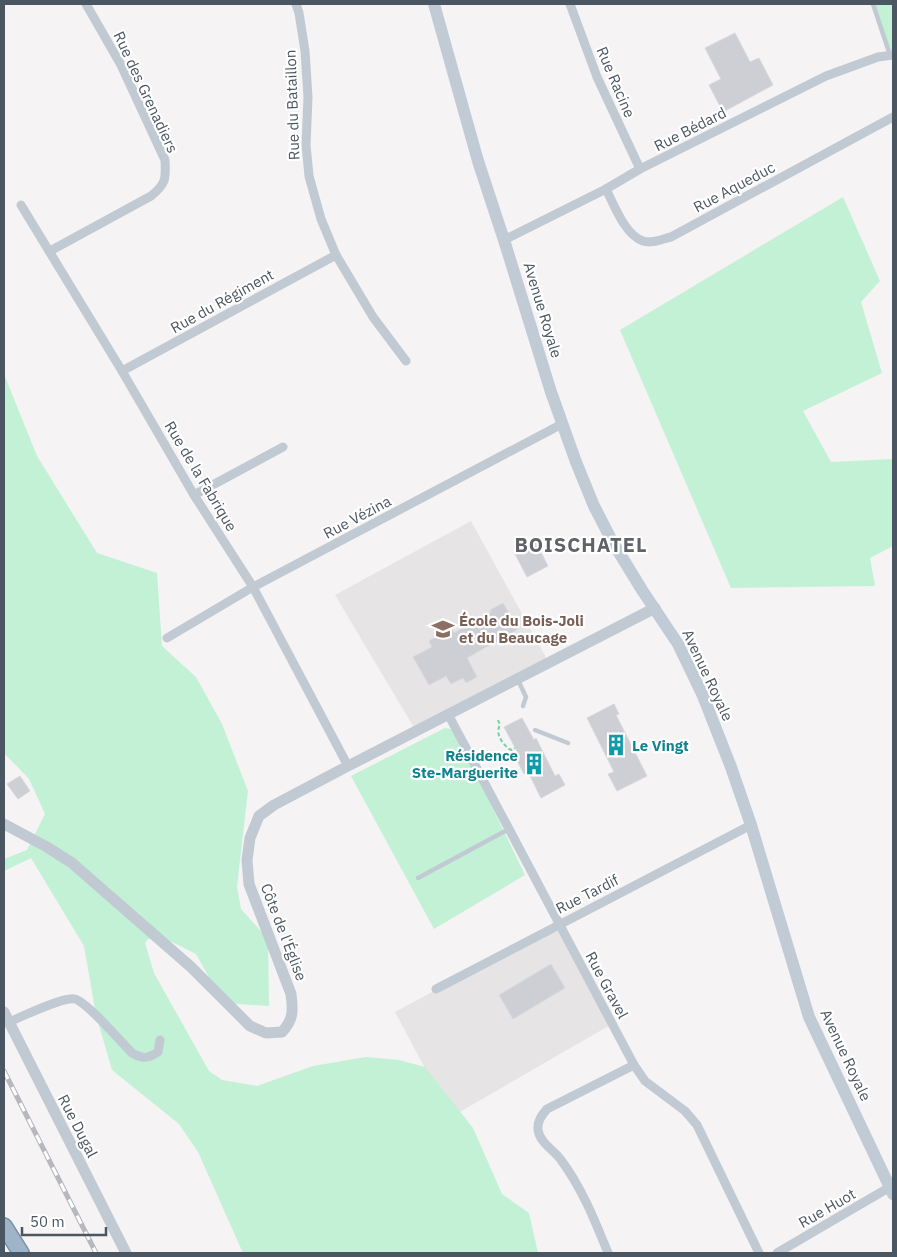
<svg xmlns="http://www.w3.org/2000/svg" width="897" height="1257" font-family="'IBM Plex Sans',sans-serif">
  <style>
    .education { fill: #e6e4e5 }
    .green { fill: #c3f1d5 }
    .building { fill: #cdcfd5; stroke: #d7d9de }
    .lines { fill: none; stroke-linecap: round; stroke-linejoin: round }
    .trunk-casing { stroke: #7690ad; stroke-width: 18 }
    .path { stroke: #7ad0a6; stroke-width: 2; stroke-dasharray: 4 2.5; stroke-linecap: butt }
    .service { stroke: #c1cad2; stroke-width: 4.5 }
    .minor { stroke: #c1cad2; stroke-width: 9 }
    .tertiary { stroke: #c1cad2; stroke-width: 11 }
    .secondary { stroke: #c1cbd6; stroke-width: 12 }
    .trunk { stroke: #9fb4c9; stroke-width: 15 }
    .rail-casing { stroke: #b5b8bd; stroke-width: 5 }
    .rail { stroke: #fff; stroke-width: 3; stroke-dasharray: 9; stroke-linecap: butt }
    .labels { text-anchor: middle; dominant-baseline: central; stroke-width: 4.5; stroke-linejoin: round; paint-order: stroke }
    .street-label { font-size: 15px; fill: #4a5661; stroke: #fff }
    .education-label { font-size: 15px; font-weight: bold; fill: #785e54; stroke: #fff; text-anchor: start }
    .culture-label { font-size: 15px; font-weight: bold; fill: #0d838f; stroke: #fff; text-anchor: start }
    .district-label { font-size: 20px; font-weight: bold; letter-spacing: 1px; fill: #5f6368; stroke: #fff }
  </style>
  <rect width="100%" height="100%" fill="#f5f3f3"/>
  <g class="education">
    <path d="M471 521 549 663 416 731 335 595Z"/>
    <path d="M559 924 612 1024 451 1117 395 1012Z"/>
  </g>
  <g class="green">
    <path d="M873 4H893V55H890Z"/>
    <path d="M843 197 880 281 861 302 882 373 803 411 831 462 893 459V546L870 558 875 586 731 588 620 330Z"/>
    <path d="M4 374 37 456 97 553 157 573 162 646 196 677 222 724 248 791 237 886 241 909 268 939 269 1006 237 1004 220 997 196 954 172 942 148 939 145 943 154 973 209 1071 222 1080 257 1086 313 1066 366 1057 399 1060 425 1067 473 1128 502 1194 529 1213 538 1253H243L198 1152 179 1124 112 1070 96 1015 84 946 31 858 4 871V859L27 850 45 814 29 779 4 753Z"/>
    <path d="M445 728 455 730 525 875 434 929 351 776Z"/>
  </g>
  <g class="building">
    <path d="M735 33 750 62 759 58 773 85 723 112 709 85 721 79 705 48Z"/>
    <path d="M535 541 548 566 527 577 514 552Z"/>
    <path d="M503 603 518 629 467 658 477 677 466 683 463 678 451 684 446 676 429 685 413 657 432 647 429 641 439 635 437 629 449 623 454 633 491 612 490 610Z"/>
    <path d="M614 704 619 714 616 715 647 776 617 791 608 774 614 772 587 718Z"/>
    <path d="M522 718 534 740 536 738 555 776 559 774 565 785 541 798 528 772 524 774 514 755 518 753 504 727Z"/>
    <path d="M20 776 30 791 18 799 7 784Z"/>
    <path d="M551 964 565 988 513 1019 499 995Z"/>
  </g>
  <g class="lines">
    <g class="trunk-casing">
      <path id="trunk" d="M4 1226 21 1253"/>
    </g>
    <path class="path" d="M498 720 500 725C495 734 502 743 509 749L512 750 515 748"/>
    <g class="service">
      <path d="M873 4 890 55"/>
      <path d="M518 680 526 697 523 706"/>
      <path d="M535 730 568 743"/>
      <path d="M418 878 509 829"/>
    </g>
    <g class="minor">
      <path d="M296 4 299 13 305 51 308 97 306 145 309 176 321 219 336 255 373 317 406 361"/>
      <path d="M570 4 597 77 640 169"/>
      <path d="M606 189C614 205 625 235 643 241 652 244 662 239 671 237L893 117"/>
      <path d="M21 205 122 371 194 495 253 587 348 766"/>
      <path d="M504 240 606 189 640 169 826 76 878 57 893 55"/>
      <path d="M50 251 151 196C166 184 166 179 165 160L121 65 86 4"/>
      <path d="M122 371 336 255"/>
      <path d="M194 495 283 447"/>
      <path d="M167 638 253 587 562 424"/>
      <path d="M448 714 634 1065 645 1081 685 1111 697 1125 759 1253"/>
      <path d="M436 989 751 825"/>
      <path d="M9 1022C21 1017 64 996 75 999 88 1003 121 1042 132 1053 143 1059 147 1059 158 1052L160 1040"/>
      <path d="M608 1253C595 1221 582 1188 561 1160 554 1150 540 1143 538 1130 537 1121 542 1115 547 1109L634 1065"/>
      <path d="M777 1253 890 1187"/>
    </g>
    <g class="tertiary">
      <path d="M4 824 47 847 72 863 191 967 250 1026 266 1033 282 1032C294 1019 293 1010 291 994L249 884 247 860 250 838 259 816 274 805 348 766 655 608"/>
      <path d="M4 1012 126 1253"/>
    </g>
    <path class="secondary" d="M434 4 478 161 504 240 551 392 576 462 594 506 612 541 642 590 678 644 703 696 731 767 751 825 809 1017 893 1194"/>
    <use href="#trunk" class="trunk"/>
    <g class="rail-casing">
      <path id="rail" d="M4 1071 96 1253"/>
    </g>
    <use href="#rail" class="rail"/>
  </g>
  <defs>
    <g id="school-bare" transform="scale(1.725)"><path d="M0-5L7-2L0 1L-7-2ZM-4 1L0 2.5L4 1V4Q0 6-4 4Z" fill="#8d6e63" stroke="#fff" stroke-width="2.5" paint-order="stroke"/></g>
    <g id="building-bare" transform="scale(1.725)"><path d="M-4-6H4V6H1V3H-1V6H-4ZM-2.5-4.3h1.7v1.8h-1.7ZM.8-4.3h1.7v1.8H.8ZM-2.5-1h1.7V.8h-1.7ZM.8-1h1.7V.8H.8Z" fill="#0f9aa8" stroke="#fff" stroke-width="2.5" paint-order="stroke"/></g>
  </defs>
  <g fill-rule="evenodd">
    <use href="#school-bare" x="443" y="629"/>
    <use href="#building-bare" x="616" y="745"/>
    <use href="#building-bare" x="534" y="764"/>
  </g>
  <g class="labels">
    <g class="street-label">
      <text transform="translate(616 82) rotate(67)">Rue Racine</text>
      <text transform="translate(146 92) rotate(65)">Rue des Grenadiers</text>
      <text transform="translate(292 105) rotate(-92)">Rue du Bataillon</text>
      <text transform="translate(690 129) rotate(-27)">Rue Bédard</text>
      <text transform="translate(734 187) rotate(-28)">Rue Aqueduc</text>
      <text transform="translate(222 301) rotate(-29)">Rue du Régiment</text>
      <text transform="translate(543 310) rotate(73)">Avenue Royale</text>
      <text transform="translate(201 476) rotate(59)">Rue de la Fabrique</text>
      <text transform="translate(357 517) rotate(-28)">Rue Vézina</text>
      <text transform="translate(708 675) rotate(65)">Avenue Royale</text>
      <text transform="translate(587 894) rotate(-27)">Rue Tardif</text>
      <text transform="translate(284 932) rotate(69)">Côte de l'Église</text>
      <text transform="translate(607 985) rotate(62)">Rue Gravel</text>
      <text transform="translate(846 1055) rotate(65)">Avenue Royale</text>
      <text transform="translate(78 1126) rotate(63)">Rue Dugal</text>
      <text transform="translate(827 1208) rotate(-30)">Rue Huot</text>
    </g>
    <g class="education-label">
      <text x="459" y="620">École du Bois-Joli<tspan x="459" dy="17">et du Beaucage</tspan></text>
    </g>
    <g class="culture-label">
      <text x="632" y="745">Le Vingt</text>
      <text x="518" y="755" text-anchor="end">Résidence<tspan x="518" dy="17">Ste-Marguerite</tspan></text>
    </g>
    <g class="district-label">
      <text x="581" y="544">BOISCHATEL</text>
    </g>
  </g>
  <rect width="897" height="1257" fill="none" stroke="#4a5661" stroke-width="10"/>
  <path d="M22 1227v8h84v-8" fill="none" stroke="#4a5661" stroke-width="2.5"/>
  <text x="30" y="1227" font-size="15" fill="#4a5661" stroke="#ffffff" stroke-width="4" paint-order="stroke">50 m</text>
</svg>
